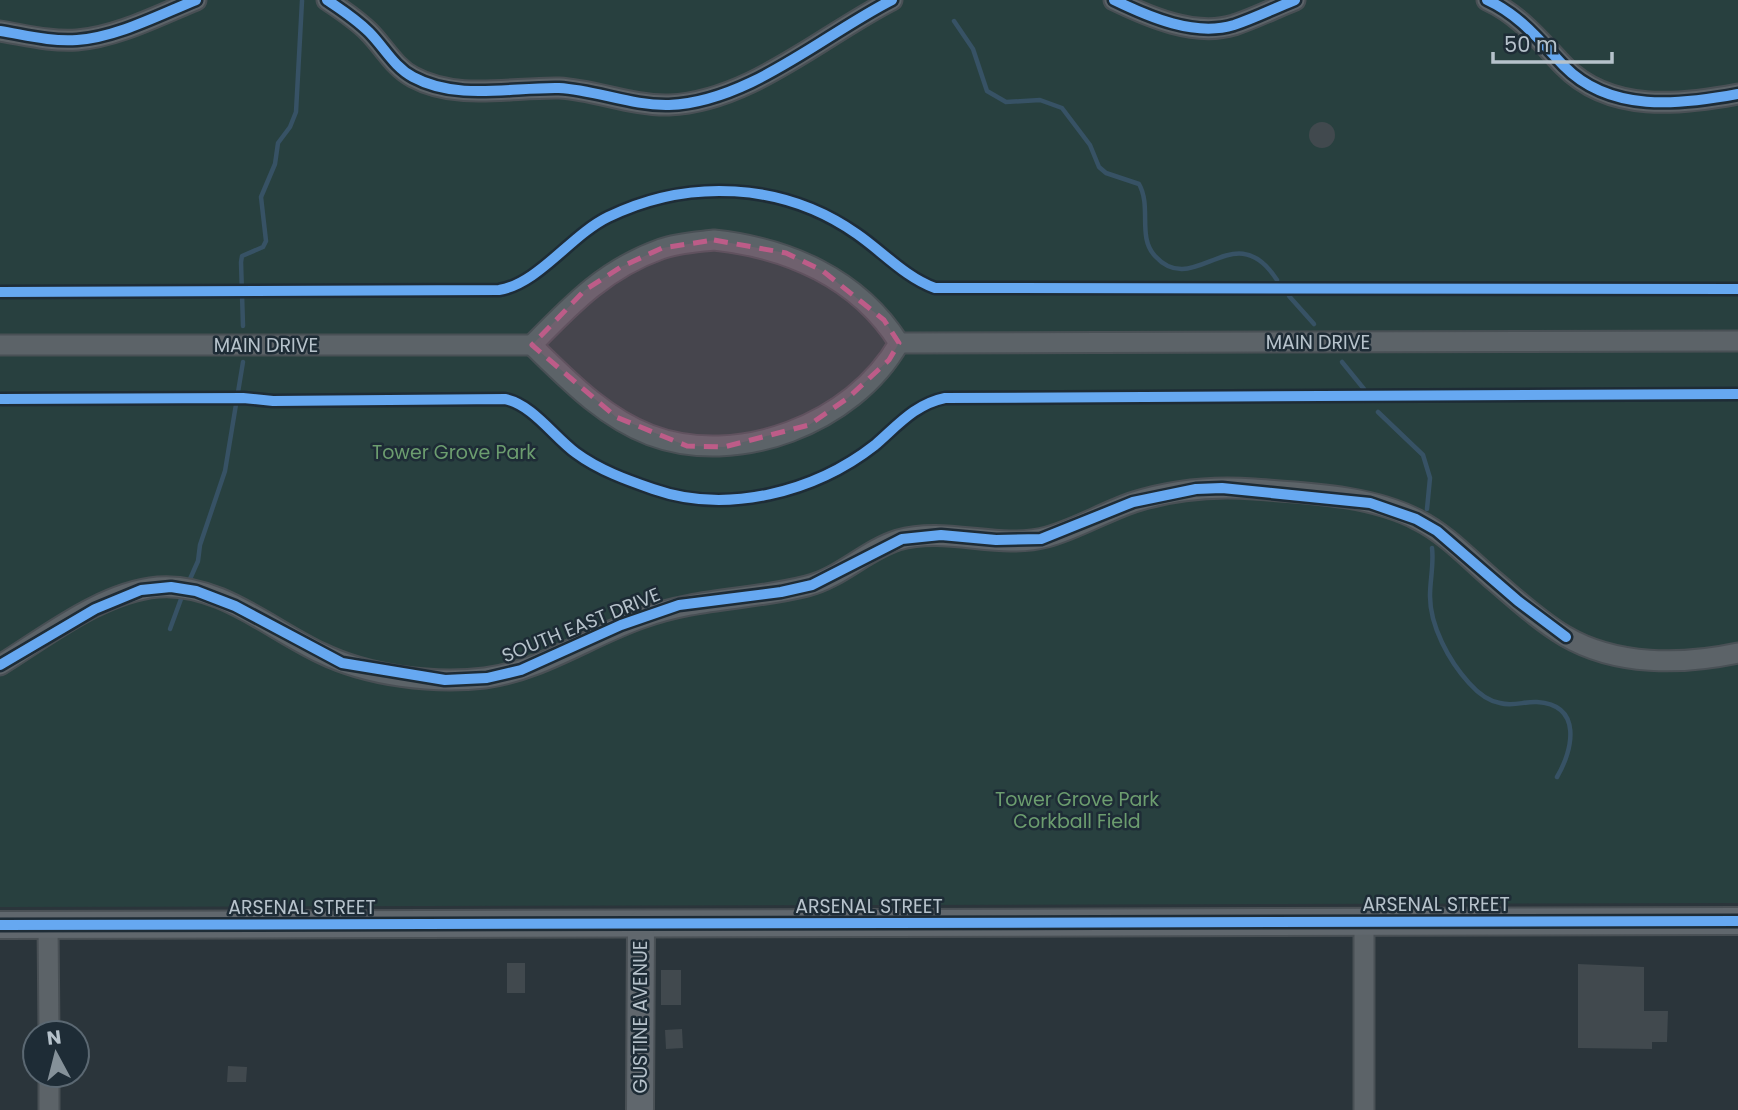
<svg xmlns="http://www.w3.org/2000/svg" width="1738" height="1110" font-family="Poppins,sans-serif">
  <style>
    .green { fill: #28403f }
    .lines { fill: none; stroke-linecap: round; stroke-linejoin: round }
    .stream { stroke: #375265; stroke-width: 4.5 }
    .building { fill: #41494e }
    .street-casing { stroke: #495055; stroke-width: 23 }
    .secondary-casing { stroke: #495055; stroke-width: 30 }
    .street { stroke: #5c6368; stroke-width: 19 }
    .secondary { stroke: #60676d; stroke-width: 26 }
    .cycleway-casing { stroke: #1e2c36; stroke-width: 15 }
    .cycleway { stroke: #66a8f1; stroke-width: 10 }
    .marked { fill: #bd5c88; fill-opacity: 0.2; stroke: #bd5c88; stroke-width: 5; stroke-dasharray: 14 9; stroke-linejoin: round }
    .labels { text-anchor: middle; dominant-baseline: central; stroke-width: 5; stroke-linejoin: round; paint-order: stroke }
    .street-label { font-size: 19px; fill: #b6c2cb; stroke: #1e2c36 }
    .park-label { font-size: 19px; fill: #6c9d6f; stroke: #1e2c36 }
  </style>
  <rect width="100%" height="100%" fill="#2b353b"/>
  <path class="green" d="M0 0H1738V903L0 907Z"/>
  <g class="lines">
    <g class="stream">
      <path d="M954 21 973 49 987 91 1006 102 1040 100 1062 108 1090 145 1099 167 1106 173 1139 184C1152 207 1137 237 1155 256 1195 300 1234 213 1277 280"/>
      <path d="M1289 296 1314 324"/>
      <path d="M243 326 241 262 242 256 263 247 266 241 261 197 275 164 278 143 290 127 296 112 302 1"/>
      <path d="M1342 362 1364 389"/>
      <path d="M1378 412 1423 455 1430 478 1427 509"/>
      <path d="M1432 548C1434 564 1430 580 1430 596 1430 626 1449 661 1469 683 1477 692 1488 701 1500 703 1513 707 1525 701 1537 702 1583 705 1573 750 1557 777"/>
      <path d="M190 579 198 561 200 545 225 471 243 362"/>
      <path d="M170 629 181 599"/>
    </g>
  </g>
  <g class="building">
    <circle cx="1322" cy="135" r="13"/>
    <rect x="507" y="963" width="18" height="30"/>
    <path d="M1578 964 1644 967V1011H1668L1667 1042H1652V1049L1578 1048Z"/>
    <rect x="661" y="970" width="20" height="35"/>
    <path d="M682 1029 683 1048 666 1049 665 1030Z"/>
    <path d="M228 1066 247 1067 246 1082H227Z"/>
  </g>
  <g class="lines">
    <g class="street-casing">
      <g id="street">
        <path d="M327 0C342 10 356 19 369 32 384 47 394 67 413 77 457 101 512 87 559 88 596 90 632 106 669 105 749 102 823 35 892 0"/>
        <path d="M1114 0C1149 17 1195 37 1234 25 1255 18 1275 8 1295 0"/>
        <path d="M1487 0C1520 15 1540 41 1564 66 1610 113 1680 105 1738 94"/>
        <path d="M0 31C25 35 51 42 77 40 117 37 159 15 196 0"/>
        <path d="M714 240C788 248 858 278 899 343 853 424 737 468 650 435 603 417 567 379 532 345 572 304 605 269 661 249 677 243 697 242 714 240Z"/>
        <path d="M899 343 1738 341"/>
        <path d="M0 345H532"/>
        <path d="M0 665C47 636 102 592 158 587 218 582 270 629 321 653 368 676 433 684 485 678 540 671 590 636 642 618 696 598 752 600 807 586 840 578 866 550 898 540 947 526 998 550 1047 537 1077 529 1104 512 1134 502 1172 490 1214 486 1254 489 1307 493 1371 495 1418 520 1446 534 1468 558 1491 578 1515 598 1538 620 1565 636 1616 666 1682 665 1738 653"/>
        <path d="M48 925 49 1033"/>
        <path d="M49 1075V1110"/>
        <path d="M1364 1110V922"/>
      </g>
    </g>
    <g class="secondary-casing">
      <g id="secondary">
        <path d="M0 925 1738 921"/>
        <path d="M640 1110 641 924"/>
      </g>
    </g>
    <use href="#street" class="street"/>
    <use href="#secondary" class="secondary"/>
    <g class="cycleway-casing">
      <g id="cycleway">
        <path d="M327 0C342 10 356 19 369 32 384 47 394 67 413 77 457 101 512 87 559 88 596 90 632 106 669 105 749 102 823 35 892 0"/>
        <path d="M1114 0C1149 17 1195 37 1234 25 1255 18 1275 8 1295 0"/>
        <path d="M1487 0C1520 15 1540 41 1564 66 1610 113 1680 105 1738 94"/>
        <path d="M0 31C25 35 51 42 77 40 117 37 159 15 196 0"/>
        <path d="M0 292 499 290C538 284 571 235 608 217 688 178 783 182 857 234 883 252 905 277 935 288L1738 289"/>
        <path d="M0 399 243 398 273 401 505 399C533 405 553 436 576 453 599 470 627 480 653 489 727 515 815 492 875 445 897 426 915 404 945 398L1738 394"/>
        <path d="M0 665 95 609 141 590 171 587 196 591 235 606 342 663 445 680 487 678 521 670 621 625 679 605 781 592 812 585 902 539 941 535 996 540 1041 539 1133 502 1196 489 1222 488 1370 503 1416 519 1437 531 1518 601 1566 637"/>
        <path d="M0 925 1738 921"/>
      </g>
    </g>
    <use href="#cycleway" class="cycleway"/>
  </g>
  <path class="marked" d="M714 240 786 253 823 271 884 320 899 343 889 360 848 398 809 425 724 447 687 446 616 417 532 345 585 290 621 267 662 248Z"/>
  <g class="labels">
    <g class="street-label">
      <text x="1318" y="342">MAIN DRIVE</text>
      <text x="266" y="345">MAIN DRIVE</text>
      <text transform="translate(581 625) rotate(-22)">SOUTH EAST DRIVE</text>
      <text x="1436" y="904">ARSENAL STREET</text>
      <text x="869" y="906">ARSENAL STREET</text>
      <text x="302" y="907">ARSENAL STREET</text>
      <text transform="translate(640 1017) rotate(-90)">GUSTINE AVENUE</text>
    </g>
    <g class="park-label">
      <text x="454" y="452">Tower Grove Park</text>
      <text x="1077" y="799">Tower Grove Park<tspan x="1077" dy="22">Corkball Field</tspan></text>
    </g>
  </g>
  <g transform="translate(56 1054) rotate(353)"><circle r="33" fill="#1e2c36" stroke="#5b6872" stroke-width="2"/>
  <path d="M0-5L12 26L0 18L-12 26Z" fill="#859199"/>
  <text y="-10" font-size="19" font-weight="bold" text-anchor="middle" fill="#b6c2cb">N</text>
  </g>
  <path d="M1493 52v10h119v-10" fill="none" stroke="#b6c2cb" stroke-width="3.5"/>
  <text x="1504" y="52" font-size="21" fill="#b6c2cb" stroke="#1e2c36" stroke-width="5" paint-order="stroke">50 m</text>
</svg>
